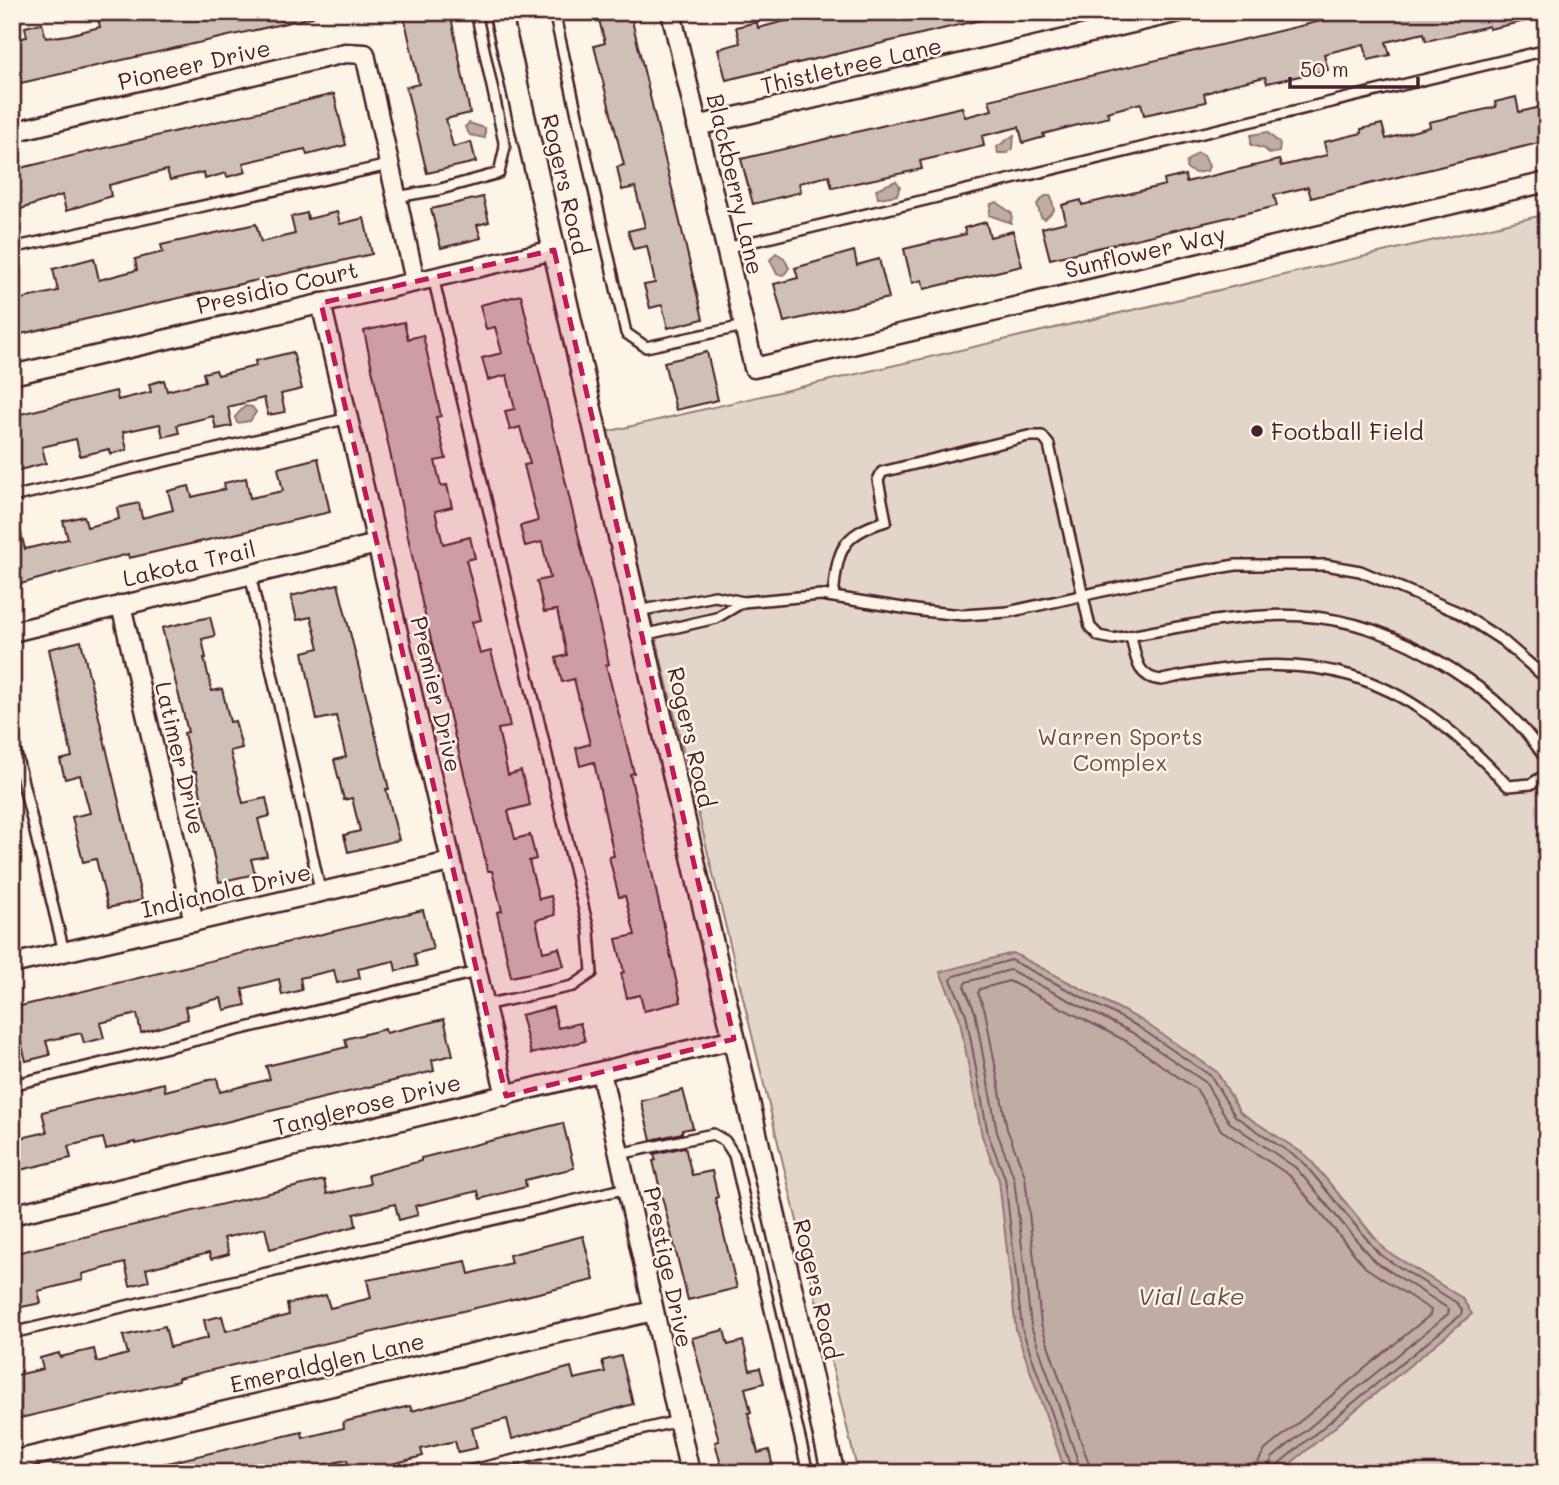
<svg xmlns="http://www.w3.org/2000/svg" width="1559" height="1485" font-family="Mali,sans-serif">
  <style>
    .green { fill: #e2d5ca; stroke: #967a7a; stroke-width: 2 }
    .water { fill: #c0aca5; stroke: #917474; stroke-width: 2 }
    .lines { fill: none; stroke-linecap: round; stroke-linejoin: round }
    .shore { stroke: #79575c; stroke-width: 2 }
    .building { fill: #cfc0b7; stroke: #4a1f2b; stroke-width: 2 }
    .service-casing { stroke: #4a1f2b; stroke-width: 14 }
    .minor-casing { stroke: #4a1f2b; stroke-width: 23 }
    .tertiary-casing { stroke: #4a1f2b; stroke-width: 26 }
    .service { stroke: #fcf5e5; stroke-width: 9 }
    .minor { stroke: #fcf5e5; stroke-width: 18 }
    .tertiary { stroke: #fcf5e5; stroke-width: 21 }
    .marked { fill: #c2185b; fill-opacity: 0.2; stroke: #c2185b; stroke-width: 5; stroke-dasharray: 14 9; stroke-linejoin: round }
    .poi-dot { fill: #4a1f2b; stroke: #fcf5e5; stroke-width: 2.5 }
    .labels { text-anchor: middle; dominant-baseline: central; stroke-width: 5; stroke-linejoin: round; paint-order: stroke }
    .street-label { font-size: 23px; fill: #4a1f2b; stroke: #fcf5e5 }
    .poi-label { font-size: 23px; fill: #4a1f2b; stroke: #fcf5e5; text-anchor: start }
    .park-label { font-size: 23px; fill: #704c53; stroke: #fcf5e5 }
    .water-label { font-size: 24px; font-style: italic; fill: #6d4950; stroke: #fcf5e5 }
  </style>
  <rect width="100%" height="100%" fill="#fcf5e5"/>
  <filter id="ink" filterUnits="userSpaceOnUse"><feTurbulence type="fractalNoise" baseFrequency=".0143" numOctaves="2"/><feDisplacementMap in="SourceGraphic" scale="14" xChannelSelector="R" yChannelSelector="G"/><feConvolveMatrix kernelMatrix="1 2 1 2 8 2 1 2 1" color-interpolation-filters="sRGB"/></filter>
  <g filter="url(#ink)">
    <path class="green" d="M1547 214V1473H858L606 432Z"/>
    <g class="water">
      <path d="M469 123 485 128V138L470 135 465 127Z"/>
      <path d="M1267 132 1280 144 1279 152 1270 154 1265 149 1251 145V135Z"/>
      <path d="M1014 135 1013 148 1007 153H998L997 147Z"/>
      <path d="M1198 153 1204 156 1209 166 1207 171 1195 173 1186 168 1187 161Z"/>
      <path d="M896 181 900 186 897 195 878 198 876 189Z"/>
      <path d="M1045 196H1051L1054 210 1045 219 1041 217 1037 204Z"/>
      <path d="M997 202 1012 214 1011 223 989 215 991 204Z"/>
      <path d="M776 253 784 258 789 268 784 275 777 274 770 260Z"/>
      <path d="M245 406 252 407 256 412 250 421 237 423 235 417Z"/>
      <path d="M1013 953 1141 1020 1217 1072 1240 1112 1307 1156 1385 1250 1462 1298 1472 1314 1279 1473H1066L1016 1330 999 1180 982 1136 959 1016 940 972Z"/>
    </g>
    <g class="lines">
      <g class="shore">
        <path d="M1073 1473 1022 1329 1005 1178 988 1134 966 1014 951 980 954 976 1011 960 1137 1026 1211 1076 1235 1116 1302 1161 1380 1255 1457 1303 1462 1310 1461 1315 1278 1464 1275 1473"/>
        <path d="M1082 1473 1031 1326 1014 1178 997 1132 975 1012 964 986 966 982 1010 970 1133 1033 1205 1082 1229 1122 1296 1168 1374 1261 1449 1309 1448 1314 1272 1458 1267 1473"/>
        <path d="M1092 1473 1041 1324 1025 1176 1007 1129 985 1011 978 993 980 989 1009 981 1128 1042 1197 1090 1221 1130 1289 1175 1366 1268 1431 1310 1430 1315 1265 1450 1258 1462 1256 1473"/>
      </g>
    </g>
    <g class="building">
      <path d="M105 12H313V17L12 85V40L27 37 25 27 42 23 46 38 68 35 100 27 97 14Z"/>
      <path d="M403 12H450L470 113 446 119 453 147 471 142 476 162 427 173 406 87 419 84Z"/>
      <path d="M597 12H630L703 319 668 328 662 305 650 308 644 285 655 283 647 246 633 249 628 231 645 227 635 187 622 190 617 167 624 165 594 46 605 43Z"/>
      <path d="M820 12H992L993 17 726 80 718 49 740 43 736 27 757 22 758 28Z"/>
      <path d="M1359 12H1539L1540 18 1489 29V26L1426 41 1424 33 1386 42 1390 55 1368 60 1364 44 1324 54 1328 70 1267 83 1265 77 1226 86 1204 94 1206 102 1144 115 1141 103 1107 112 1109 117 1043 134 1044 137 1023 143 1019 127 982 136 984 146 920 161 922 169 832 188 829 176 799 183 801 192 753 204 741 159 962 107 965 117 992 110 989 100Z"/>
      <path d="M334 94 346 145 307 155 305 149 243 163 246 172 227 177 226 173 205 179 204 172 170 180 167 170 109 185 111 196 66 211 62 195 12 212V170Z"/>
      <path d="M1516 97 1519 112 1541 107 1547 141 1311 198 1308 187 1274 195 1277 206 1050 259 1042 228 1066 222 1062 205 1081 200 1082 205 1165 185 1164 180 1185 175 1186 182 1279 160 1281 166 1327 155 1324 142 1362 133 1361 129 1382 124 1386 139 1430 127 1429 122 1496 107 1495 102Z"/>
      <path d="M483 197 489 222 477 225 481 238 441 248 431 209Z"/>
      <path d="M337 212 340 224 364 218 372 254 12 336V301L58 291 53 269 94 258 99 280 137 270 135 259 163 252 161 245 256 224 261 242 295 234 291 217 307 213 308 219Z"/>
      <path d="M986 222 990 237 1013 231 1022 266 924 289 922 280 912 283 904 249 966 234 964 228Z"/>
      <path d="M854 251 857 265 879 259 889 298 784 322 774 284 798 278 795 268Z"/>
      <path d="M521 295 609 664 606 665 634 773 630 774 681 1002 644 1011 640 995 627 998 621 973 624 972 616 939 635 935 625 896 619 897 609 857 614 856 594 762 580 766 576 748 590 744 574 679 562 682 556 658 567 655 557 610 544 612 537 581 550 578 542 542 525 546 520 526 538 521 524 465 530 464 520 427 510 430 505 411 515 409 507 375 488 380 482 358 502 353 495 327 486 329 480 305Z"/>
      <path d="M404 322 408 339 423 335 441 416 436 417 446 459 435 461 441 486 447 485 452 507 435 511 443 544 470 537 475 558 466 560 481 620 472 622 480 654 491 651 506 707 510 727 498 729 508 775 521 771 530 805 508 811 515 839 530 835 536 859 529 861 539 899 551 896 555 915 536 920 543 952 559 948 564 966 511 977 497 912 502 911 492 871H488L423 607 364 331Z"/>
      <path d="M293 352 302 389 281 394 285 412 268 415 264 398 228 407 232 426 216 429 213 416 177 425 179 433 163 437 160 424 123 432 127 450 110 454 109 449 80 456 76 439 42 447 46 463 12 472V416L116 391 118 400 151 392 149 384 164 380 167 391 205 381 203 373 216 370 218 375 256 366 255 361Z"/>
      <path d="M707 352 718 400 676 410 664 362Z"/>
      <path d="M318 458 330 512 129 558 128 554 17 585 12 564V519L17 518 25 549 68 539 63 521 84 516 87 527 119 519 117 508 139 503 142 518 173 510 168 491 189 486 192 497 225 489 224 483 246 478 250 498 283 491 278 468Z"/>
      <path d="M338 584 389 789H386L399 840 348 852 344 835 360 831 352 798 344 800 334 760 346 757 336 716 317 720 303 652 319 648 311 617 297 620 291 596Z"/>
      <path d="M210 617 215 636 202 639 206 658H204L212 691 222 689 230 722 235 721 242 748 230 751 243 803 266 798 270 816 258 819 267 856 251 859 255 874 219 882 196 772H193L184 733 188 732 162 628Z"/>
      <path d="M81 641 142 900 108 908 96 859 83 862 72 817 90 813 80 775 65 779 60 760 72 757 49 649Z"/>
      <path d="M423 910 433 949 414 954 417 966 396 971 394 961 358 969 360 978 337 983 334 970 300 978 302 990 282 995 279 979 242 989 246 1005 224 1010 221 998 185 1007 188 1019 141 1033 137 1014 100 1023 104 1038 84 1043 81 1033 46 1041 50 1055 26 1061 21 1042 12 1044V1008Z"/>
      <path d="M553 1007 558 1028 580 1023 585 1041 531 1054 521 1015Z"/>
      <path d="M444 1019 453 1055 432 1060 434 1071 136 1144 135 1142 106 1149 103 1138 68 1146 71 1158 12 1172V1140L47 1132 42 1112 164 1083 165 1091 217 1078 220 1092 270 1079 266 1066 347 1047 345 1039 385 1029 386 1033Z"/>
      <path d="M683 1090 693 1128 682 1130V1133L651 1140 641 1101Z"/>
      <path d="M563 1123 574 1168 525 1180 526 1187 480 1199 478 1191 415 1206 418 1215 399 1220 395 1204 354 1214 356 1226 270 1249 265 1228 224 1238 229 1254 211 1259 209 1253 146 1269 149 1281 130 1286 125 1263 82 1274 83 1280 38 1291 41 1303 12 1309V1254L324 1180 327 1194 370 1184 368 1175 421 1161V1158Z"/>
      <path d="M685 1147 692 1175 712 1171 718 1197 715 1198 737 1288 688 1300 653 1161 656 1160 654 1154Z"/>
      <path d="M583 1236 594 1280 178 1378V1381L12 1420V1376L43 1369 40 1358 59 1353 60 1357 94 1349 97 1362 128 1354 123 1336 165 1326 170 1347 208 1338 204 1320 222 1316 226 1331 289 1315 287 1304 326 1295 330 1308 371 1298 367 1280 466 1261 469 1274 511 1263 509 1255Z"/>
      <path d="M724 1330 728 1345 743 1341 750 1370 760 1368 764 1383 745 1388 751 1412 748 1413 758 1453 769 1450 773 1467 749 1473H723L715 1442 719 1441 692 1338Z"/>
      <path d="M621 1356 633 1404 512 1439 507 1419 472 1428 477 1448 458 1452 455 1441 421 1449 423 1456 369 1470 370 1473H350L347 1460 286 1473H150L149 1467 302 1432 303 1438 344 1428 343 1422 410 1406 412 1411 571 1367 574 1379 605 1372 602 1361Z"/>
    </g>
    <g class="lines">
      <g class="service-casing">
        <g id="service">
          <path d="M554 12 626 333 646 347 744 326"/>
          <path d="M396 197 437 190 499 173 505 147 476 12"/>
          <path d="M12 248 389 165"/>
          <path d="M726 248 1547 50"/>
          <path d="M433 277 589 931 592 973 573 986 484 1005"/>
          <path d="M12 497 349 418"/>
          <path d="M250 574 321 894"/>
          <path d="M833 596C838 550 840 535 886 521L878 480 882 472 1028 436H1042L1049 445 1090 627 1099 636 1113 639C1247 615 1328 590 1452 669 1491 694 1522 722 1547 761"/>
          <path d="M638 611 715 596 743 602 821 595 922 611 963 615 1008 612 1175 575 1236 565H1326L1360 571 1460 613 1502 640 1547 679"/>
          <path d="M643 635 716 618 743 602"/>
          <path d="M1131 636C1136 657 1136 678 1162 680 1318 646 1397 668 1508 786L1531 784 1547 774"/>
          <path d="M12 737 64 952"/>
          <path d="M12 1085 476 972"/>
          <path d="M619 1154 713 1134 725 1141 734 1155 808 1473"/>
          <path d="M12 1333 627 1188"/>
          <path d="M460 1473 678 1421"/>
        </g>
      </g>
      <g class="minor-casing">
        <g id="minor">
          <path d="M671 12 754 368 1547 182"/>
          <path d="M697 126 1179 12"/>
          <path d="M12 132 345 53 365 54 415 281"/>
          <path d="M321 303 506 1096"/>
          <path d="M12 375 554 250"/>
          <path d="M121 605 194 922"/>
          <path d="M12 632 377 544"/>
          <path d="M12 964 450 862"/>
          <path d="M601 1072 690 1473"/>
          <path d="M12 1215 734 1039"/>
          <path d="M12 1461 653 1311"/>
        </g>
      </g>
      <g class="tertiary-casing">
        <path id="tertiary" d="M500 12 833 1473"/>
      </g>
      <use href="#service" class="service"/>
      <use href="#minor" class="minor"/>
      <use href="#tertiary" class="tertiary"/>
    </g>
  </g>
  <path class="marked" d="M554 250 734 1039 506 1096 321 303Z"/>
  <circle class="poi-dot" cx="1257" cy="431" r="7"/>
  <g class="labels">
    <g class="street-label">
      <text transform="translate(194 64) rotate(-13)">Pioneer Drive</text>
      <text transform="translate(851 65) rotate(-13)">Thistletree Lane</text>
      <text transform="translate(566 184) rotate(77)">Rogers Road</text>
      <text transform="translate(736 184) rotate(77)">Blackberry Lane</text>
      <text transform="translate(1145 251) rotate(-13)">Sunflower Way</text>
      <text transform="translate(277 287) rotate(-13)">Presidio Court</text>
      <text transform="translate(189 563) rotate(-13)">Lakota Trail</text>
      <text transform="translate(437 694) rotate(77)">Premier Drive</text>
      <text transform="translate(692 737) rotate(77)">Rogers Road</text>
      <text transform="translate(181 758) rotate(77)">Latimer Drive</text>
      <text transform="translate(226 890) rotate(-13)">Indianola Drive</text>
      <text transform="translate(367 1104) rotate(-14)">Tanglerose Drive</text>
      <text transform="translate(669 1267) rotate(78)">Prestige Drive</text>
      <text transform="translate(818 1289) rotate(77)">Rogers Road</text>
      <text transform="translate(327 1362) rotate(-13)">Emeraldglen Lane</text>
    </g>
    <g class="poi-label">
      <text x="1271" y="431">Football Field</text>
    </g>
    <g class="park-label">
      <text x="1120" y="736">Warren Sports<tspan x="1120" dy="26">Complex</tspan></text>
    </g>
    <g class="water-label">
      <text x="1191" y="1295">Vial Lake</text>
    </g>
  </g>
  <rect width="1559" height="1485" fill="none" stroke="#fcf5e5" stroke-width="42"/>
  <rect x="21" y="21" width="1517" height="1443" fill="none" stroke="#4a1f2b" stroke-width="2.5" filter="url(#ink)"/>
  <path d="M1290 77v10h128v-10" fill="none" stroke="#4a1f2b" stroke-width="3.5"/>
  <text x="1300" y="77" font-size="21" fill="#4a1f2b" stroke="#fcf5e5" stroke-width="5" paint-order="stroke">50 m</text>
</svg>
